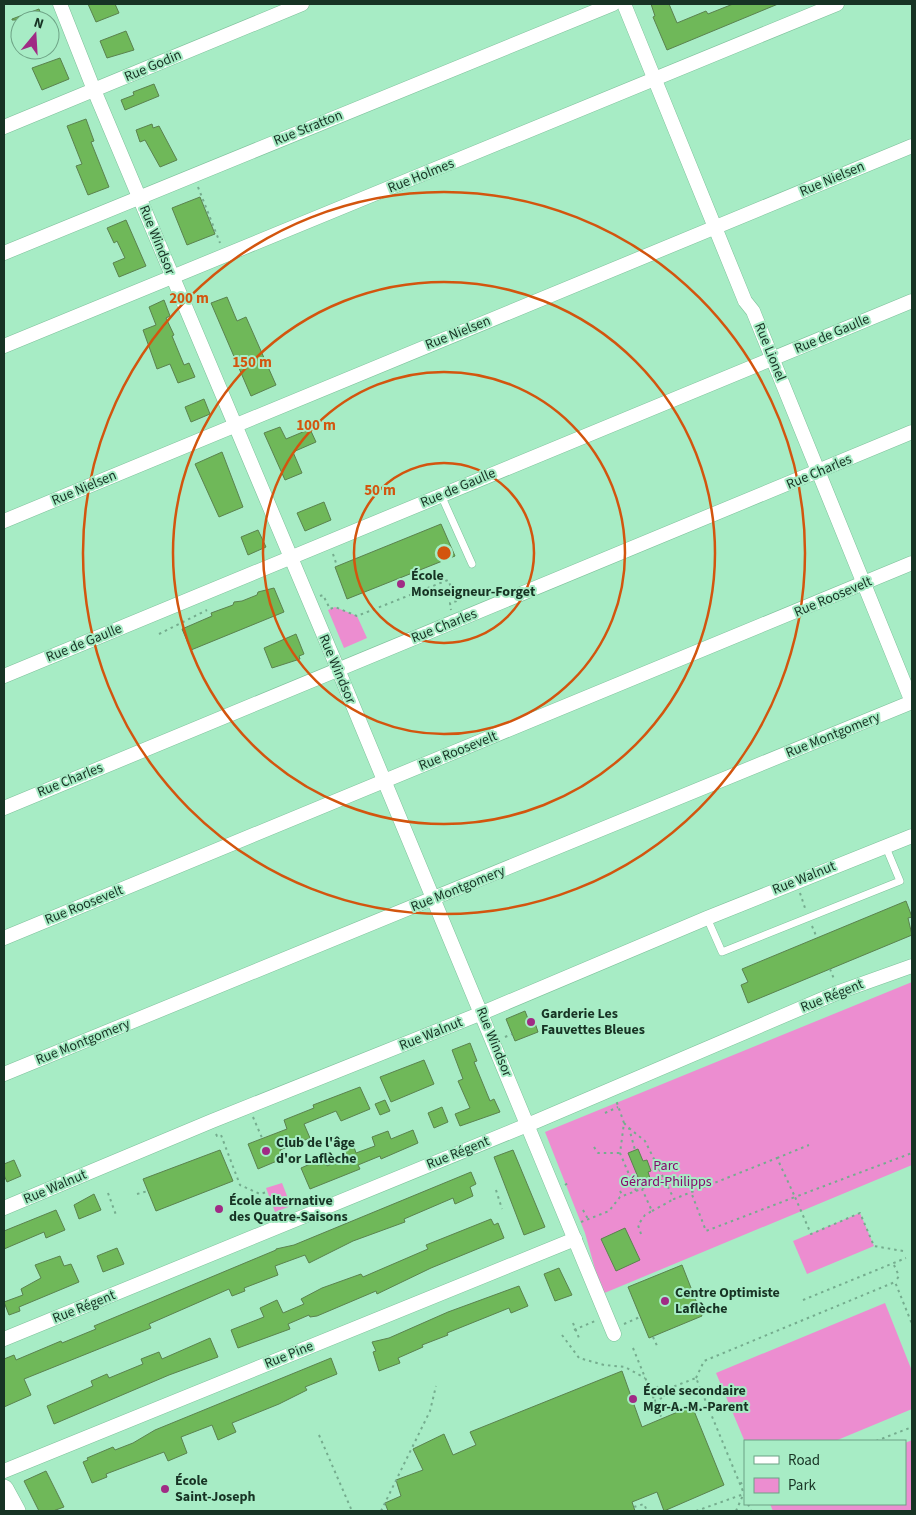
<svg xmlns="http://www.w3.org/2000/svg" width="916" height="1515" font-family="'Source Sans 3',sans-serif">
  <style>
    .green { fill: #ec8dd0 }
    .building { fill: #6fb859; stroke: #5a824e }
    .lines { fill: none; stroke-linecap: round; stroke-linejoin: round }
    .lane-casing { stroke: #7dc09a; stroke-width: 8 }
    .street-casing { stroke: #7dc09a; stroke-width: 15 }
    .secondary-casing { stroke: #7dc09a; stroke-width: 20 }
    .path { stroke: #75ac8e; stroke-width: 2; stroke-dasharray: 2.5 4; stroke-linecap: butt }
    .lane { stroke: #fff; stroke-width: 7 }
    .street { stroke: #fff; stroke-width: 14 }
    .secondary { stroke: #fff; stroke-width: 19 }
    .ring { fill: none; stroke: #d3550e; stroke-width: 2.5 }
    .poi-dot { fill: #a02b85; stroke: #a7ecc5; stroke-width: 2 }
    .labels { text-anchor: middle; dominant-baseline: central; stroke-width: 4; stroke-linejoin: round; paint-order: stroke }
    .street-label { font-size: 14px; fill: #173324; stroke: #a7ecc5 }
    .poi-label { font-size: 14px; font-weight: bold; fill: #173324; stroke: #a7ecc5; text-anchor: start }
    .park-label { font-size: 14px; fill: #86096d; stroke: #a7ecc5 }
    .centre { fill: #d3550e; stroke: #a7ecc5; stroke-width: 2.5 }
    .ring-label { font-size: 15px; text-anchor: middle; font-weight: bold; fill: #d3550e; stroke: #a7ecc5; stroke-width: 4; stroke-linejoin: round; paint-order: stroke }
  </style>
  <rect width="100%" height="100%" fill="#a7ecc5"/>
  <g class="green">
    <path d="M335 607 357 616 367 638 344 648 328 610Z"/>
    <path d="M912 982V1165L602 1294 585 1233 545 1132Z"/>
    <path d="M282 1183 291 1206 275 1212 266 1188Z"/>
    <path d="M860 1213 874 1246 807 1274 793 1241Z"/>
    <path d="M885 1303 912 1371V1409L835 1441 745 1442 716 1373Z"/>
    <path d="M912 1440V1511H773L770 1504H905V1443Z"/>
  </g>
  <g class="building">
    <path d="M88 4H115L119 13 96 22Z"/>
    <path d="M651 4H669L677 23 706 11 708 14 733 4H778L667 50 653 17 655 16Z"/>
    <path d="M39 9 43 20H12V19Z"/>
    <path d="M126 31 134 50 107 58 100 41Z"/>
    <path d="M60 58 69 79 42 90 32 68Z"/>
    <path d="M154 84 159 96 125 110 121 100 134 95 133 92Z"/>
    <path d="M86 119 94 141 91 142 109 187 88 195 76 166 82 164 67 126Z"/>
    <path d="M152 124 153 128 159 126 177 160 160 167 145 140 140 142 136 130Z"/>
    <path d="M200 197 215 234 187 245 172 208Z"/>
    <path d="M126 220 146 266 119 277 113 263 125 258 117 241 114 243 107 228Z"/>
    <path d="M227 297 237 321 246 317 276 385 251 396 211 303Z"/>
    <path d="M164 300 170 316 166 318 174 335 172 336 184 365 189 363 195 377 178 383 170 364 157 369 143 330 156 325 149 307Z"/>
    <path d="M204 399 210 414 191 422 185 407Z"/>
    <path d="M280 427 286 439 310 429 316 442 293 452 302 473 285 480 264 433Z"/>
    <path d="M222 452 243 507 219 517 195 464Z"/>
    <path d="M324 502 331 520 305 531 297 513Z"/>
    <path d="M441 524 455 556 347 599 335 567Z"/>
    <path d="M258 530 266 547 248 555 241 537Z"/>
    <path d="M274 588 284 612 191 650 182 629 212 616 211 613 233 605 234 602 242 601 257 595 258 592Z"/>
    <path d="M296 634 304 654 299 656 300 659 272 668 264 648Z"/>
    <path d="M906 901 912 917 908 918 912 935 748 1003 741 985 748 982 742 969Z"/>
    <path d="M525 1011 530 1024 535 1023 538 1032 515 1041 506 1019Z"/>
    <path d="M470 1043 477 1061 474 1062 490 1101 494 1099 500 1112 460 1126 455 1114 470 1108 458 1081 463 1079 452 1050Z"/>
    <path d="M424 1060 434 1084 391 1102 380 1077Z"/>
    <path d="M360 1087 370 1109 341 1121 336 1111 304 1124 310 1138 280 1150 284 1158 258 1169 248 1144 287 1129 284 1120 314 1108 313 1105Z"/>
    <path d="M385 1100 390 1111 380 1115 375 1104Z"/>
    <path d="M442 1107 448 1122 434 1128 428 1113Z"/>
    <path d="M413 1130 418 1143 381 1159 380 1156 358 1165 360 1169 310 1189 301 1168 317 1161 318 1165 326 1162 327 1166 347 1157 344 1148 353 1144 356 1153 375 1146 372 1137 388 1131 391 1139Z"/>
    <path d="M638 1149 643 1161 647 1160 651 1171 648 1172 650 1178 640 1182 628 1153Z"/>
    <path d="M220 1150 233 1181 156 1211 143 1179Z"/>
    <path d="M513 1150 545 1227 524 1235 494 1157Z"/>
    <path d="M14 1160 21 1176 7 1182 4 1175V1164Z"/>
    <path d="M471 1172 476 1184 470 1187 473 1196 455 1204 453 1198 404 1219 405 1222 353 1241 309 1263 305 1255 275 1266 278 1275 244 1288 245 1291 232 1296 229 1289 149 1324 151 1328 24 1379 31 1395 4 1407V1359L14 1355 16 1360 61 1341 62 1343 96 1329 94 1326 276 1250V1249L294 1245Z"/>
    <path d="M94 1194 101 1210 79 1219 74 1205Z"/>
    <path d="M56 1210 65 1230 46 1238 44 1232 4 1249V1231Z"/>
    <path d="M491 1219 494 1225 498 1223 504 1238 431 1268 377 1294 376 1291 317 1316 310 1317 309 1315 288 1324 290 1329 238 1348 231 1330 264 1317 260 1308 277 1300 283 1313 304 1304 301 1299 322 1288 361 1274 363 1277 428 1249 426 1245Z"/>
    <path d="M625 1228 640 1260 616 1271 601 1239Z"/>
    <path d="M117 1248 124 1264 103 1272 97 1256Z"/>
    <path d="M60 1256 64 1266 71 1264 79 1282 19 1307 20 1311 9 1315 4 1302 23 1295 21 1289 41 1278 35 1265Z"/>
    <path d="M682 1265 702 1316 649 1338 628 1287Z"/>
    <path d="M559 1268 572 1295 555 1301 544 1274Z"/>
    <path d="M519 1286 528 1306 511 1313 509 1308 447 1333 448 1335 422 1345 423 1347 398 1358 400 1363 379 1371 373 1352 376 1351 372 1342 389 1338 448 1312Z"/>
    <path d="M210 1338 218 1357 169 1375 54 1424 47 1406 93 1386 91 1381 107 1374 109 1378 143 1364 141 1359 159 1352 162 1359Z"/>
    <path d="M331 1358 337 1374 305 1387 307 1390 279 1404 232 1423 236 1432 218 1440 212 1425 181 1437 187 1453 168 1461 164 1452 106 1474 107 1477 92 1483 83 1462 88 1460 87 1458 113 1447 115 1450 133 1443 155 1430Z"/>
    <path d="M622 1371 642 1427 692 1406 724 1485 664 1511 657 1492 632 1502 635 1511H388L385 1503 401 1496 396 1480 423 1470 413 1449 444 1434 453 1455 476 1445 470 1432Z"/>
    <path d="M46 1471 64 1507 53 1511H39L24 1481Z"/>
  </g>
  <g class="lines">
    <g class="lane-casing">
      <g id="lane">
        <path d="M441 495 472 564"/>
        <path d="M707 918 722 952 900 881 885 845"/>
      </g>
    </g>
    <g class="street-casing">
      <g id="street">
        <path d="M60 4 94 90C270 504 442 918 614 1334"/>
        <path d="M4 127 302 4"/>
        <path d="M4 253 613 4"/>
        <path d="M4 346 837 4"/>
        <path d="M4 521 912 146"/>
        <path d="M4 676 912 301"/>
        <path d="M4 808 912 432"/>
        <path d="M4 938 912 563"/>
        <path d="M4 1074 912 702 753 311 745 301 624 4"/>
        <path d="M4 1208 212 1121 482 1013 707 918 912 836"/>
        <path d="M4 1339 537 1121 839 992 912 966"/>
        <path d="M4 1471 575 1239"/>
      </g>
    </g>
    <g class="secondary-casing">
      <path id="secondary" d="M4 1489 16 1511"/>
    </g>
    <g class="path">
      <path d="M198 187 220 243"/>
      <path d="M333 554 337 566"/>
      <path d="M320 596 323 595 330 609 335 607 357 616 448 580 457 601 450 603 451 610"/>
      <path d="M159 634 207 610"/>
      <path d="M800 893 805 908"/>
      <path d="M812 926 817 938"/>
      <path d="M830 969 834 979"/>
      <path d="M505 1037 512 1034"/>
      <path d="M605 1113 618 1107"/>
      <path d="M253 1117 262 1138"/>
      <path d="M624 1123 629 1128 635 1150"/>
      <path d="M629 1128 645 1141 674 1199 777 1158 795 1197 706 1231 691 1192"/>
      <path d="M216 1134 217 1136 221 1135 240 1185 260 1194 267 1192"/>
      <path d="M594 1147 598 1153H620"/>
      <path d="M777 1158 809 1145"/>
      <path d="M565 1185 570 1182"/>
      <path d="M496 1190 502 1209"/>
      <path d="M620 1191 623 1196"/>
      <path d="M636 1191 668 1178"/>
      <path d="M108 1193 116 1215"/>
      <path d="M137 1194 148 1191"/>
      <path d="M583 1210 588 1219"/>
      <path d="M652 1211 674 1199"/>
      <path d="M581 1222 609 1211 620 1197 636 1191 620 1153 624 1123 616 1100"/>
      <path d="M641 1234 638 1225 645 1215 652 1211 642 1189"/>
      <path d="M903 1251 874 1246 860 1213 811 1234 795 1197 912 1153"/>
      <path d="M894 1265 899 1276 895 1282"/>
      <path d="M803 1300 906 1258"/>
      <path d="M573 1323 579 1338"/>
      <path d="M624 1324 640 1317"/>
      <path d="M574 1330 595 1321"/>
      <path d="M562 1335 579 1358 604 1365 625 1367 645 1378"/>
      <path d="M653 1337 658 1348"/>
      <path d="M633 1348 662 1419"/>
      <path d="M696 1378 704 1361 895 1282 912 1324"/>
      <path d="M650 1390 660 1386 665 1397 654 1401"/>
      <path d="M662 1391 696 1378 745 1496"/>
      <path d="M319 1435 352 1511"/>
      <path d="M876 1441 912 1427"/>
      <path d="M740 1484 745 1481"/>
      <path d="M748 1504 751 1511"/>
      <path d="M634 1507 644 1504 647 1511"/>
      <path d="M381 1511 430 1411 436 1386"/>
      <path d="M656 1511H659"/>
      <path d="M696 1511 744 1494"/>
      <path d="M736 1511 743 1495"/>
    </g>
    <use href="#lane" class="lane"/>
    <use href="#street" class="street"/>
    <use href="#secondary" class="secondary"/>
  </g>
  <g class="ring">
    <circle cx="444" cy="553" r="90"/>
    <circle cx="444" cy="553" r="181"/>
    <circle cx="444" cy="553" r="271"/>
    <circle cx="444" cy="553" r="361"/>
  </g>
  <g class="poi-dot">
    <circle cx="401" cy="584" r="5"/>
    <circle cx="531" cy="1022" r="5"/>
    <circle cx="266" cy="1151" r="5"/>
    <circle cx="219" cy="1209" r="5"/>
    <circle cx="665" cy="1301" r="5"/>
    <circle cx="633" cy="1399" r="5"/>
    <circle cx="165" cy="1489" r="5"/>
  </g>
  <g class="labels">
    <g class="street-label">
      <text transform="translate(153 66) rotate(-23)">Rue Godin</text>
      <text transform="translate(308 128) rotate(-22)">Rue Stratton</text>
      <text transform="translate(421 176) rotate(-22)">Rue Holmes</text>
      <text transform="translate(832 179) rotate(-23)">Rue Nielsen</text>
      <text transform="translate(157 240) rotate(68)">Rue Windsor</text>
      <text transform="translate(458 333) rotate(-22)">Rue Nielsen</text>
      <text transform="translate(832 334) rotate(-23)">Rue de Gaulle</text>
      <text transform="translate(770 352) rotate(68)">Rue Lionel</text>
      <text transform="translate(819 472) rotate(-23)">Rue Charles</text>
      <text transform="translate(84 488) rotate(-23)">Rue Nielsen</text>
      <text transform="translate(458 488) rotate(-23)">Rue de Gaulle</text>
      <text transform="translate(833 597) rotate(-23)">Rue Roosevelt</text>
      <text transform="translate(444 626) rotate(-22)">Rue Charles</text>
      <text transform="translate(84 643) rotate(-22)">Rue de Gaulle</text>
      <text transform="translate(337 669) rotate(67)">Rue Windsor</text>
      <text transform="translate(833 735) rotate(-22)">Rue Montgomery</text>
      <text transform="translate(458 751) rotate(-22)">Rue Roosevelt</text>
      <text transform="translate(70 780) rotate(-22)">Rue Charles</text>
      <text transform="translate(804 878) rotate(-22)">Rue Walnut</text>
      <text transform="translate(458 889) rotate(-22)">Rue Montgomery</text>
      <text transform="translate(84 905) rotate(-22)">Rue Roosevelt</text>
      <text transform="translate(832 996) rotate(-22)">Rue Régent</text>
      <text transform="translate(431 1034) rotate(-22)">Rue Walnut</text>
      <text transform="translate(83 1042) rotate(-22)">Rue Montgomery</text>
      <text transform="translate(494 1042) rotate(68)">Rue Windsor</text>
      <text transform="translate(458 1153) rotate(-22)">Rue Régent</text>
      <text transform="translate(55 1187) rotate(-23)">Rue Walnut</text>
      <text transform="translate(84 1307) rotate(-22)">Rue Régent</text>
      <text transform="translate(289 1355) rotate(-22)">Rue Pine</text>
    </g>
    <g class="poi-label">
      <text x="411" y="576">École<tspan x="411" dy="16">Monseigneur-Forget</tspan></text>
      <text x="541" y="1014">Garderie Les<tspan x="541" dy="16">Fauvettes Bleues</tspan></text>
      <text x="276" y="1143">Club de l'âge<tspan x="276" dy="16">d'or Laflèche</tspan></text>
      <text x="229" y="1201">École alternative<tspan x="229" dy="16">des Quatre-Saisons</tspan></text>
      <text x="675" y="1293">Centre Optimiste<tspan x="675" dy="16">Laflèche</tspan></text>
      <text x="643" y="1391">École secondaire<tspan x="643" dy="16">Mgr-A.-M.-Parent</tspan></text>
      <text x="175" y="1481">École<tspan x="175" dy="16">Saint-Joseph</tspan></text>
    </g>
    <g class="park-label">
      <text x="666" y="1166">Parc<tspan x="666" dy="16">Gérard-Philipps</tspan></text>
    </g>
  </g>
  <circle cx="444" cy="553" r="8" class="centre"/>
  <g class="ring-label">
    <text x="189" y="303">200 m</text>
    <text x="252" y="367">150 m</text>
    <text x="316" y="430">100 m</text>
    <text x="380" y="495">50 m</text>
  </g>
  <rect width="916" height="1515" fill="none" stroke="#173324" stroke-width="10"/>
  <rect x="744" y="1440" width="162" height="65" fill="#a7ecc5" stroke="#6da285"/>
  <rect x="754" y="1456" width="25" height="8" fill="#ffffff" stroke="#6da285"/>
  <text x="788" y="1465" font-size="15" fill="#173324">Road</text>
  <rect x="754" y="1478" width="25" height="15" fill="#ec8dd0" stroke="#6da285"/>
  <text x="788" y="1490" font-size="15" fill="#173324">Park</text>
  <g transform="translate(35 35) rotate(18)"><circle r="24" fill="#a7ecc5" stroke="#6da285"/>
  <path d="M0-4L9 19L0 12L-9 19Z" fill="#a02b85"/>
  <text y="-8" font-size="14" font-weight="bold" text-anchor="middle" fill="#173324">N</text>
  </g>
</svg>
